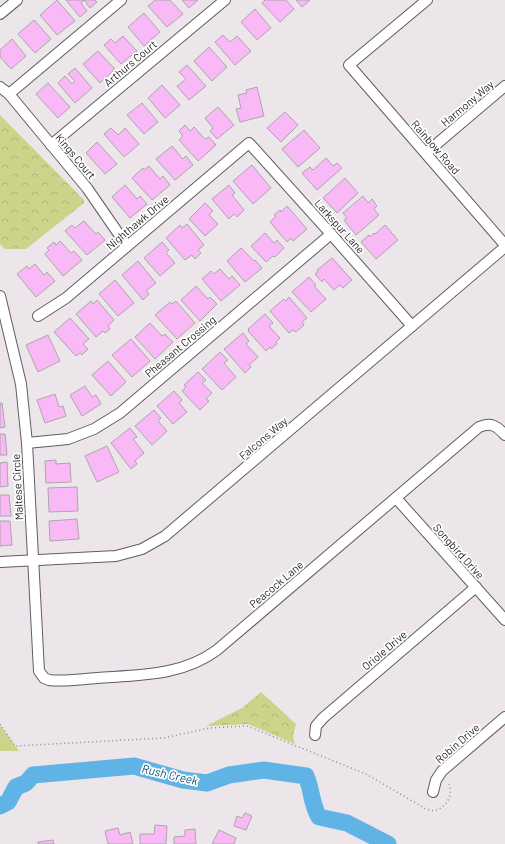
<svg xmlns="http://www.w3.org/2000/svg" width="505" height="844" font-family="Barlow,sans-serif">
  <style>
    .grass { fill: #ccd489 }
    .forest { fill: url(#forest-crowns) }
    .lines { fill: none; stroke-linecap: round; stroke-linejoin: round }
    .river { stroke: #60b4e5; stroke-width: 17 }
    .building { fill: #f9b9f6; stroke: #aca6ab }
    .minor-casing { stroke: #615c61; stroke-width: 12 }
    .path { stroke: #8e898d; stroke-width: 1.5; stroke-dasharray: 1 3; stroke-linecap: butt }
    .minor { stroke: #fff; stroke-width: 10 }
    .labels { text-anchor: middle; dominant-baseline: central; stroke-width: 3.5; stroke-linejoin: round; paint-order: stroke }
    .street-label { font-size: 11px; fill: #282628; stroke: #fff }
    .water-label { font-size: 12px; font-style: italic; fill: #105374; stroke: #fff }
  </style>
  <defs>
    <pattern id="forest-crowns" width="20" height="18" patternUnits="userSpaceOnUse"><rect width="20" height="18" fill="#ccd489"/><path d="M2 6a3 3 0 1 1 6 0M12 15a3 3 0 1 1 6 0" fill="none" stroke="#afb676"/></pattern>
  </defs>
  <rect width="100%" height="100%" fill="#ece6eb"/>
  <path class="grass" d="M0 725 19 751H0Z"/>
  <g class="forest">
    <path d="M0 115 84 200V203L26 249H5L0 244Z"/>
    <path d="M261 692 296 724 293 736 295 744 248 724 209 726 208 725 242 708Z"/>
  </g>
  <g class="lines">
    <path class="river" d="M0 806 8 802 16 787 26 783 33 775 134 766 183 780 207 783 229 775 264 770 306 776C312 789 311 804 319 817L347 823 388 844"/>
  </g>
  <g class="building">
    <path d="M57 0 75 21 57 35 40 15Z"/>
    <path d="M66 0H95L97 2 90 8 84 0 81 3 87 11 80 17Z"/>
    <path d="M155 0H170L183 14 167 27 148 6Z"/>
    <path d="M182 0H198L189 8Z"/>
    <path d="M265 0H286L294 9 280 22 262 3Z"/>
    <path d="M296 0H310L302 7Z"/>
    <path d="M255 9 271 28 257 40 241 22Z"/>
    <path d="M144 13 160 32 144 46 128 27Z"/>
    <path d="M34 20 51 39 35 53 18 34Z"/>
    <path d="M223 35 230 42 237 36 251 51 235 65 215 42Z"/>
    <path d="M123 36 137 51 121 64 104 45 111 39 115 43Z"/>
    <path d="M12 39 26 56 11 69 0 57V50Z"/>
    <path d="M209 47 227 67 212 81 194 61Z"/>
    <path d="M98 51 115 69 100 83 83 64Z"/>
    <path d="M187 65 206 86 189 100 177 86 186 79 179 72Z"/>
    <path d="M75 68 92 88 75 103 58 83 65 76 72 84 75 81 68 74Z"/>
    <path d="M48 83 70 107 58 118 36 94Z"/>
    <path d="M162 85 180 105 165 118 148 98Z"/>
    <path d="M257 87 264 116 240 122 236 109 241 108 238 95 247 93 246 90Z"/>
    <path d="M142 103 158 122 144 134 127 115Z"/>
    <path d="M218 107 234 125 217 139 210 131 213 128 205 118Z"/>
    <path d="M285 112 298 125 281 142 267 128Z"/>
    <path d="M185 125 190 131 194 127 205 139 209 137 216 145 198 161 179 140 183 136 179 131Z"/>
    <path d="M111 128 118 135 125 128 139 144 124 157 104 134Z"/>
    <path d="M304 130 320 148 298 167 282 149Z"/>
    <path d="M97 142 117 164 105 174 86 153Z"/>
    <path d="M172 146 183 159 186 156 193 165 175 180 156 159Z"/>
    <path d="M326 158 333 166 337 163 342 168 317 190 302 173 310 167 313 170Z"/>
    <path d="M252 165 271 188 253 204 233 181Z"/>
    <path d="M149 166 160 179 163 176 170 185 152 200 132 178 143 168 144 170Z"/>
    <path d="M345 178 358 193 337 213 323 198Z"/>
    <path d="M125 185 137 199 140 196 147 204 130 218 112 197Z"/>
    <path d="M229 185 235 193 232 195 244 210 237 217 234 214 229 219 212 199Z"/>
    <path d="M363 196 368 203 372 199 377 206 374 209 379 215 356 235 344 220 347 218 343 213Z"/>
    <path d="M205 203 213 211 209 215 218 224 205 236 189 219Z"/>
    <path d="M287 206 307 229 293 241 291 238 287 242 270 222 276 216 274 215 280 210 281 212Z"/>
    <path d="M84 221 96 234 98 232 105 240 87 255 65 231 72 225 75 228Z"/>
    <path d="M187 224 204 245 198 250 201 253 195 259 192 255 185 260 166 238 180 225 182 228Z"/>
    <path d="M385 225 398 240 376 259 361 242 369 235 370 237 374 233 375 234Z"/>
    <path d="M265 233 274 243 277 240 284 248 275 257 273 256 266 262 251 246Z"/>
    <path d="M60 241 71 253 74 251 82 260 63 276 45 254 49 250 47 248 54 242 56 245Z"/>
    <path d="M162 242 169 250 166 253 175 263 160 276 144 258Z"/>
    <path d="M241 248 254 261 255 260 262 268 245 282 227 261Z"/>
    <path d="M332 258 352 280 343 288 340 285 334 290 324 279 322 282 315 274 318 272 317 270Z"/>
    <path d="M138 261 156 283 146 291 149 294 143 300 122 275Z"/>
    <path d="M35 264 44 275 47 272 55 281 36 297 17 274 27 266 29 269Z"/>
    <path d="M220 269 229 279 232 276 240 285 221 301 202 279 211 271 214 274Z"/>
    <path d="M309 277 316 285 314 286 326 299 311 312 292 292Z"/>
    <path d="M115 280 134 303 118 316 99 294Z"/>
    <path d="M196 286 208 299 210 297 217 304 200 321 181 300Z"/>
    <path d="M289 297 307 318 302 322 304 325 296 332 293 330 289 333 270 311 284 299 286 301Z"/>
    <path d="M97 300 114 320 108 326 110 329 105 333 103 331 96 337 76 314 91 301 93 304Z"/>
    <path d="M176 301 195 323 177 339 155 315 170 302 172 304Z"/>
    <path d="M265 314 273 323 269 326 280 338 276 342 277 344 271 349 270 347 266 351 248 331 249 330 248 329Z"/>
    <path d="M70 318 89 339 83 344 88 349 82 355 80 353 76 356 54 332Z"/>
    <path d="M150 323 162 336 165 334 173 342 155 359 135 337Z"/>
    <path d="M243 333 249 341 246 344 258 357 249 365 251 367 245 373 224 349Z"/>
    <path d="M48 335 60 361 38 372 26 345Z"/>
    <path d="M131 339 150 361 132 377 112 355Z"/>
    <path d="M220 352 228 360 224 363 236 377 222 390 202 369Z"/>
    <path d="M108 361 126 382 111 396 92 375Z"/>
    <path d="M198 372 206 380 202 383 212 393 206 399 209 401 200 410 182 391 186 387 184 385Z"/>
    <path d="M85 386 92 397 96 395 101 404 82 416 70 395Z"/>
    <path d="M174 391 182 400 179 403 187 412 173 424 157 406Z"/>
    <path d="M55 394 59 407 63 406 66 416 45 423 37 400Z"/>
    <path d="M0 403H2L5 427 0 428Z"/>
    <path d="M154 410 161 418 158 421 167 431 152 445 135 426Z"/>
    <path d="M130 428 137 437 133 439 144 453 135 461 137 464 131 469 111 443Z"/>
    <path d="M0 434H5L7 455H0Z"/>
    <path d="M107 446 119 472 97 482 85 456Z"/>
    <path d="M56 460V464L70 463 71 482 46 483 45 461Z"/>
    <path d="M7 462 8 486 0 487V463Z"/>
    <path d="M77 487 78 511 49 512 48 488Z"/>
    <path d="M0 495H9L11 516H0Z"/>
    <path d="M77 519 79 539 50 541 49 521Z"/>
    <path d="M0 521H10L12 545 0 546Z"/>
    <path d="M245 813 252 816 246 830 234 826 237 816 242 818Z"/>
    <path d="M155 825 167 826 166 844H140V834H154Z"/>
    <path d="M118 828 120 835 130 832 133 844H108L105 831Z"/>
    <path d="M195 829 196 844H174V837L185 836V830Z"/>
    <path d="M219 830 236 838 234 844H212Z"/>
    <path d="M53 840 54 844H38V842Z"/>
  </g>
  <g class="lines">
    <g class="minor-casing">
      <g id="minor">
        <path d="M427 0 349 65 505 245"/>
        <path d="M0 14 17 0"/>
        <path d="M0 87 9 94 87 188 127 246"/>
        <path d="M9 94 121 0"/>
        <path d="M51 145 225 0"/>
        <path d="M426 153 505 86"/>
        <path d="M0 296 21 384 27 443 39 671 44 678 49 680C64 682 81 679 97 678 140 675 182 676 217 650L479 427C491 422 497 426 505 435"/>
        <path d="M38 316 66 298 249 143 331 234 412 326"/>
        <path d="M27 443 68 439 94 429 120 413 331 234"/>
        <path d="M396 498 505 620"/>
        <path d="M0 562 116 556 142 549 165 536 505 247"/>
        <path d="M315 735 316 726 323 718 476 587"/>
        <path d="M433 792 436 780 442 771 505 717"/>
      </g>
    </g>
    <path class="path" d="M0 724 15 746 164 738 209 728 247 726 366 774 426 809 434 811C447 807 453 796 449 784"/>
    <use href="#minor" class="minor"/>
  </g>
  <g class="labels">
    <g class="street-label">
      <text transform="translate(130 63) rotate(-40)">Arthurs Court</text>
      <text transform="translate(467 103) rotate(-40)">Harmony Way</text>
      <text transform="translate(436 147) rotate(49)">Rainbow Road</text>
      <text transform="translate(76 156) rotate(50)">Kings Court</text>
      <text transform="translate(137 222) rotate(-40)">Nighthawk Drive</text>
      <text transform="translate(340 226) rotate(48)">Larkspur Lane</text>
      <text transform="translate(180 346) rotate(-40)">Pheasant Crossing</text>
      <text transform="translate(263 438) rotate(-40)">Falcons Way</text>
      <text transform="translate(17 487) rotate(-93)">Maltese Circle</text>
      <text transform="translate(459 551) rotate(48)">Songbird Drive</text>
      <text transform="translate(276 584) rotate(-40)">Peacock Lane</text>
      <text transform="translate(384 650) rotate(-40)">Oriole Drive</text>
      <text transform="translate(457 743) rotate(-41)">Robin Drive</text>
    </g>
    <g class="water-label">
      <text transform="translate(170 774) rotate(13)">Rush Creek</text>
    </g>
  </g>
</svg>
